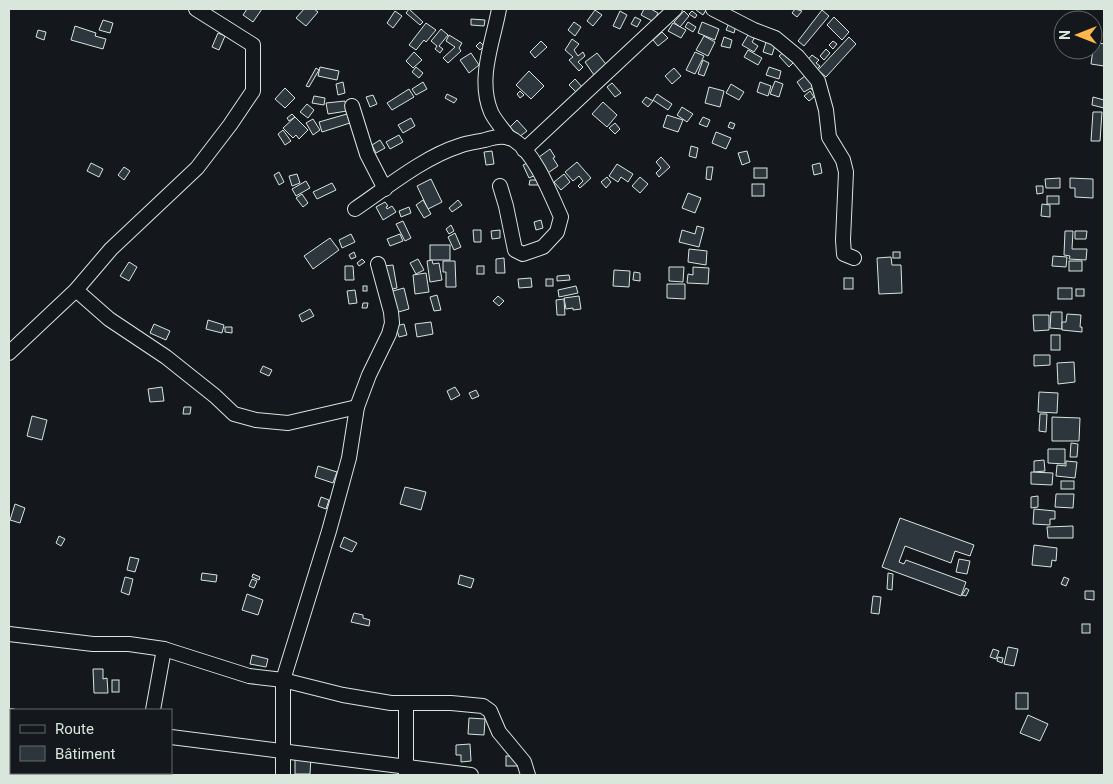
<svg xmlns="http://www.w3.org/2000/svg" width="1113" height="784" font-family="Roboto,sans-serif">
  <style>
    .building { fill: #2c363c; stroke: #d8e6dc }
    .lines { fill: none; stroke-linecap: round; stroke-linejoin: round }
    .minor-casing { stroke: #d8e6dc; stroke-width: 16 }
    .minor { stroke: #14181c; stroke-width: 14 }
  </style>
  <rect width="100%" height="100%" fill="#14181c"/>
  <g class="building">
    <path d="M247 9H262L253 22 243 15Z"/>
    <path d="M304 9H314L318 12 306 26 296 18Z"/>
    <path d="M409 9 423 22 420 25 406 13Z"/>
    <path d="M644 9H651L658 13 654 22 641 15Z"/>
    <path d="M697 9H705L706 10 703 15 696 10Z"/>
    <path d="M795 9 802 11 797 17 792 13Z"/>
    <path d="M595 10 602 15 593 26 587 21Z"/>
    <path d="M822 10 829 16 804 46 798 41Z"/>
    <path d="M395 11 402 16 393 28 387 23Z"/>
    <path d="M620 11 627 15 620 29 613 26Z"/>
    <path d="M684 11 689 16 680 27 674 22Z"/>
    <path d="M692 11 697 15 695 18 689 14Z"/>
    <path d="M635 17 641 20 637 27 631 24Z"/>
    <path d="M834 17 849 32 842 40 827 25Z"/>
    <path d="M471 19 485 20 484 26 471 25Z"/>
    <path d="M103 20 113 23 110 33 99 30Z"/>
    <path d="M574 22 581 27 575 36 568 30Z"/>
    <path d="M688 22 696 27 693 32 685 27Z"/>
    <path d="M702 22 719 29 715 40 698 33Z"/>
    <path d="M426 23 436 30 426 42 424 40 416 50 409 45Z"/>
    <path d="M673 23 686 30 681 38 668 31Z"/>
    <path d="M729 23 736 26 734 33 726 30Z"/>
    <path d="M75 26 96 33 95 36 106 39 103 49 71 40Z"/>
    <path d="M441 29 448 35 439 46 443 49 440 53 435 49 437 46 431 41Z"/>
    <path d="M38 30 46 32 44 40 36 37Z"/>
    <path d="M751 30 757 34 752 42 758 46 754 52 742 45Z"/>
    <path d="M662 32 668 38 658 46 653 40Z"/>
    <path d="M218 33 225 36 219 50 212 47Z"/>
    <path d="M449 35 462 43 459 48 461 51 448 63 443 58 455 47 446 41Z"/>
    <path d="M704 36 715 42 708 56 696 50Z"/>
    <path d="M724 37 732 40 730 48 721 46Z"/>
    <path d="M849 37 856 44 826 77 818 70Z"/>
    <path d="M572 39 579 44 574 50 578 56 583 52 585 56 578 62 583 67 579 71 569 60 573 57 565 50Z"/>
    <path d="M767 39 776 42 772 55 763 52Z"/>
    <path d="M541 41 547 47 535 58 530 52Z"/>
    <path d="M833 41 837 44 833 49 829 45Z"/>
    <path d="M480 42 484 46 480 50 476 46Z"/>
    <path d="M1094 42 1104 44V66L1091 64Z"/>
    <path d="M826 49 830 53 824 60 820 56Z"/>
    <path d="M748 50 762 58 758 65 744 57Z"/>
    <path d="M786 50 796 60 789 67 779 56Z"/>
    <path d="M414 52 422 60 413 68 406 61Z"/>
    <path d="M695 52 704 56 695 74 686 70Z"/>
    <path d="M471 53 479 65 469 73 460 60Z"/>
    <path d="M597 53 609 68 596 78 585 62Z"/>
    <path d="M812 55 819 60 816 63 820 66 815 71 805 63Z"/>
    <path d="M703 60 709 63 704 76 698 74Z"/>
    <path d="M320 67 339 71 337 80 318 76Z"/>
    <path d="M416 67 423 73 419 78 412 72Z"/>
    <path d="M769 67 781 71 779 79 766 75Z"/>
    <path d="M316 68 319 70 309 87 306 86Z"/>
    <path d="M674 68 681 76 672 84 665 76Z"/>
    <path d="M529 71 544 86 531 99 516 85Z"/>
    <path d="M809 73 818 86 812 90 811 88 804 92 797 82Z"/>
    <path d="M575 79 583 88 578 94 569 85Z"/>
    <path d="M775 81 783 84 779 97 770 94Z"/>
    <path d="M343 82 345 93 338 95 336 84Z"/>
    <path d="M423 82 427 89 416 95 412 89Z"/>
    <path d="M760 82 771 86 768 96 757 92Z"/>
    <path d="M612 83 621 93 615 97 607 87Z"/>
    <path d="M731 84 744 92 739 100 726 93Z"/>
    <path d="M709 87 724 91 720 107 705 103Z"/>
    <path d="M285 88 295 98 285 108 275 99Z"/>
    <path d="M409 89 414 97 392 110 387 103Z"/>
    <path d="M520 91 524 95 520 98 517 94Z"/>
    <path d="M810 91 814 97 809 101 804 96Z"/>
    <path d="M447 94 457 99 454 103 445 98Z"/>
    <path d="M657 94 672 104 668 110 653 100Z"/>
    <path d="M373 95 377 104 370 107 366 97Z"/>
    <path d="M314 96 325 98 324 105 312 103Z"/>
    <path d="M646 97 653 101 648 107 642 102Z"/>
    <path d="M1093 97 1104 100V108L1092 105Z"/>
    <path d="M345 101 347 111 328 114 326 103Z"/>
    <path d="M603 102 617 115 607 127 592 114Z"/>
    <path d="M307 104 314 110 308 118 300 112Z"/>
    <path d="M682 107 693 114 687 122 677 115Z"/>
    <path d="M1093 112H1102L1100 141H1091Z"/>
    <path d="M292 114 295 117 289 121 287 118Z"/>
    <path d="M347 114 350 123 322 132 319 122Z"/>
    <path d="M667 115 683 120 678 132 663 127Z"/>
    <path d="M295 117 308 130 299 139 296 135 293 138 283 128Z"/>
    <path d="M703 117 710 120 707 127 699 124Z"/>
    <path d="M411 118 415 126 403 133 398 125Z"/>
    <path d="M313 119 320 130 313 135 306 123Z"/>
    <path d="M517 120 527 131 519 137 510 127Z"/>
    <path d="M730 122 735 124 733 129 728 127Z"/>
    <path d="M615 123 620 129 615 134 609 128Z"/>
    <path d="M283 130 291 141 285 145 278 134Z"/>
    <path d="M716 132 731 138 726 149 712 143Z"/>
    <path d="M399 135 403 142 390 149 386 142Z"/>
    <path d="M380 140 385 148 376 153 372 145Z"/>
    <path d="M691 146 698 148 696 158 689 156Z"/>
    <path d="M550 149 555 157 553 158 558 166 545 175 535 160Z"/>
    <path d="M492 151 494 164 486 165 484 152Z"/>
    <path d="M747 151 750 162 742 165 738 153Z"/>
    <path d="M661 157 670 167 659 177 656 173 661 168 656 162Z"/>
    <path d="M530 162 536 175 529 178 523 165Z"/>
    <path d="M577 162 591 178 580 188 578 186 583 181 579 176 573 181 565 172Z"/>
    <path d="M91 163 103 169 99 177 87 171Z"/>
    <path d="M820 163 822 173 814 175 812 165Z"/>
    <path d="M617 164 633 174 628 182 621 177 618 182 609 176Z"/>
    <path d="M124 167 130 171 124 180 118 175Z"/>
    <path d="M707 167H713L711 180 706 179Z"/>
    <rect x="754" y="168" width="13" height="10"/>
    <path d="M279 172 284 182 279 185 274 175Z"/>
    <path d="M297 174 300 183 292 186 289 176Z"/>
    <path d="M564 174 570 182 561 190 554 182Z"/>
    <path d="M607 177 611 182 606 188 601 182Z"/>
    <path d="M640 177 648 184 640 193 632 186Z"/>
    <path d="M1060 178V188H1046L1045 179Z"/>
    <path d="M1070 178 1093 179V198L1075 197V188H1070Z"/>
    <path d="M431 179 442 202 428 209 417 186Z"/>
    <path d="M530 180H541V185H529Z"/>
    <path d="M306 181 310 188 296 196 292 189Z"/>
    <path d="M332 183 336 190 317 199 313 192Z"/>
    <rect x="752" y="184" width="12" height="12"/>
    <path d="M1036 186H1043V193L1037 194Z"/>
    <path d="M688 193 701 198 695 213 682 208Z"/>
    <path d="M302 194 308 203 303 207 296 198Z"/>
    <rect x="1047" y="196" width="12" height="8"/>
    <path d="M423 200 431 214 424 218 416 205Z"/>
    <path d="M458 200 462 205 452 212 449 208Z"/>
    <path d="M385 202 388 206 386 207 387 209 392 206 396 212 383 220 376 207Z"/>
    <path d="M1042 204 1050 205V217L1041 216Z"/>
    <path d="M409 207 411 213 401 217 399 211Z"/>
    <path d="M541 220 543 228 536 230 534 222Z"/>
    <path d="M403 221 411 238 405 241 396 224Z"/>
    <path d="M451 225 454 231 449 234 446 229Z"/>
    <path d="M697 226 704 228 699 247 679 242 682 230 695 234Z"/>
    <path d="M473 230H481V242H474Z"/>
    <path d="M500 230V238L492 239 491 231Z"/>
    <path d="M1065 231H1073L1072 249H1087L1086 260 1069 259 1070 256 1064 255Z"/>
    <path d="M1075 231H1087L1086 239H1075Z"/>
    <path d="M455 233 461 247 454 250 448 237Z"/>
    <path d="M351 234 355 242 342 248 339 240Z"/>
    <path d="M400 234 403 241 390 246 387 239Z"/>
    <path d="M330 238 339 250 313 269 304 256Z"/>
    <rect x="430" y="245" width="20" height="15"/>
    <path d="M689 249 707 251 706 265 688 262Z"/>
    <path d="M354 252 356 257 351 259 349 255Z"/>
    <rect x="893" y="252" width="7" height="6"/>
    <path d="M1053 256 1067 257 1066 267 1052 266Z"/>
    <path d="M891 257 892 265H901L902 293 879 294 877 258Z"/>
    <path d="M504 258 505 273H496V259Z"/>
    <path d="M362 259 365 262 359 266 357 263Z"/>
    <path d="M418 259 424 270 416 274 410 263Z"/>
    <path d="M432 260 433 264 439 263 442 280 430 282 427 261Z"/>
    <path d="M443 261H455L456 287H446V272H443Z"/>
    <rect x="1069" y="261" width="13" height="10"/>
    <path d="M129 262 137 267 129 281 120 276Z"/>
    <path d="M393 265 397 288 388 290 384 266Z"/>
    <path d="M345 266H353L354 280H345Z"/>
    <rect x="477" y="266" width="7" height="8"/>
    <path d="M669 267H684L683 282 669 281Z"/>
    <path d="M693 267 709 268 708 284 687 283 688 274 693 275Z"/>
    <path d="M614 270 630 271 629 287 613 286Z"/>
    <path d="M634 272 640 273V281L633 280Z"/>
    <path d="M426 273 429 292 415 294 413 275Z"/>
    <path d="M569 275 570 280 557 281V276Z"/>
    <path d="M531 278 532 287 519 288 518 279Z"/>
    <rect x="844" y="278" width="9" height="11"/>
    <rect x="546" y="279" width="7" height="7"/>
    <path d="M667 284H685V299L667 298Z"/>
    <rect x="363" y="286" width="4" height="5"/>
    <path d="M576 286 578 293 559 297 558 290Z"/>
    <path d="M404 288 409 309 395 313 389 292Z"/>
    <rect x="1058" y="288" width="14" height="11"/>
    <rect x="1076" y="289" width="8" height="7"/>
    <path d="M355 290 357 303 349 304 347 291Z"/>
    <path d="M437 295 441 310 434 311 430 297Z"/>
    <path d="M498 296 504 301 499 306 493 301Z"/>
    <path d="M579 296 581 309 573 310V308L566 309 564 298Z"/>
    <path d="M564 299 565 315H557L556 300Z"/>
    <path d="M363 303H368L367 308H362Z"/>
    <path d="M310 309 314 316 302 322 299 315Z"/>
    <path d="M1051 312H1062V329L1050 328Z"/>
    <path d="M1067 314 1081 315 1080 327H1082V332L1062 330V322H1066Z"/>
    <path d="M1033 315H1049V330L1034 331Z"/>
    <path d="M208 320 224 325 222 333 206 329Z"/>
    <path d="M431 322 433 334 417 337 415 324Z"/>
    <path d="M154 324 170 331 166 340 150 333Z"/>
    <path d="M404 324 407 335 399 337 396 326Z"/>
    <path d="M225 327H232V333L225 332Z"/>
    <rect x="1051" y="335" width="9" height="15"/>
    <path d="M1034 355H1050V365L1034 366Z"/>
    <path d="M1074 362 1075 382 1058 384 1057 363Z"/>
    <path d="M263 366 272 370 269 376 260 372Z"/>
    <path d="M162 387 164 401 150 402 148 389Z"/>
    <path d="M455 387 460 395 451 400 447 391Z"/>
    <path d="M476 390 479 396 472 399 469 393Z"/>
    <path d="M1039 392 1058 393 1057 413 1038 412Z"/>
    <path d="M184 407H191L190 414H183Z"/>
    <path d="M1040 414H1047L1046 432 1039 431Z"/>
    <path d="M32 416 47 420 42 440 27 436Z"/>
    <path d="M1052 417 1080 418 1079 441H1052Z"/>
    <path d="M1071 443 1078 444 1077 457H1070Z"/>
    <path d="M1048 449H1065V464L1048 463Z"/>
    <path d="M1044 460 1045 471 1034 472V461Z"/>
    <path d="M1066 461 1077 462 1075 478 1056 476 1057 465 1066 466Z"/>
    <path d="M318 466 337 472 333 483 315 477Z"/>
    <path d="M1031 472 1053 473 1052 485 1031 484Z"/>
    <rect x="1061" y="481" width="13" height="8"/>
    <path d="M405 487 426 492 421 510 400 504Z"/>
    <path d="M1056 494H1074L1073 508 1055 507Z"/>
    <path d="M1038 496V507L1031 508V497Z"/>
    <path d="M321 497 329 500 326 509 318 506Z"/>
    <path d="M15 504 25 508 20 523 10 520Z"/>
    <path d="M1034 509 1055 511V519H1050V525L1033 524Z"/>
    <path d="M900 518 974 545 970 556 955 551 951 563 905 546 899 562 904 564 906 560 966 582 961 596 882 567Z"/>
    <path d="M1073 526V538H1048L1047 527Z"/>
    <path d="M59 536 65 539 61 546 56 543Z"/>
    <path d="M344 537 357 543 352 552 340 547Z"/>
    <path d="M1034 545 1057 548 1056 561 1052 560 1051 567 1032 565Z"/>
    <path d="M130 557 139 559 135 572 127 570Z"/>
    <path d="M959 559 970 561 967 574 956 572Z"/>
    <path d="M202 573 217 575 216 582 201 580Z"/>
    <path d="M888 573 893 574 892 590 887 589Z"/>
    <path d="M253 574 260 577 259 580 252 577Z"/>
    <path d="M460 575 474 579 471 588 458 584Z"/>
    <path d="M125 577 133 579 129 595 121 592Z"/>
    <path d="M1064 577 1069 579 1066 586 1061 584Z"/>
    <path d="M252 579 257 581 254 588 249 586Z"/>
    <path d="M966 588 969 590 966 596 962 595Z"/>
    <path d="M1085 591H1094V600L1085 599Z"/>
    <path d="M247 594 263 600 258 615 242 610Z"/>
    <path d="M873 596 881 597 879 614 871 613Z"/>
    <path d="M354 613 363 615V618L370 620 369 626 351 622Z"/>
    <rect x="1082" y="624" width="8" height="9"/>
    <path d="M1008 647 1018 649 1014 666 1004 664Z"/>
    <path d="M993 649 999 651 996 659 990 657Z"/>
    <path d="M252 655 268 659 266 667 250 664Z"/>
    <path d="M998 657 1003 658 1002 663 997 661Z"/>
    <path d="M93 669H103V679L107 678 108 693H94Z"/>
    <rect x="112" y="680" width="7" height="12"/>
    <rect x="1016" y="693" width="12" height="16"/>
    <path d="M1028 715 1048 724 1040 741 1020 733Z"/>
    <path d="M469 718 485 719 484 735 468 734Z"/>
    <path d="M470 744 471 761 461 762V755H456V745Z"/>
    <rect x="506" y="756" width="16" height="10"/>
    <path d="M295 757H311L310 774H295Z"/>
  </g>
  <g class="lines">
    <g class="minor-casing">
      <g id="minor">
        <path d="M499 9C493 42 477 79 491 112 495 121 504 130 509 138"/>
        <path d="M713 9 754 30 775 38 798 57 818 81 826 110 829 137 843 160 846 172 843 240 844 254 854 258"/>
        <path d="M352 106 367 154 385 189"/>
        <path d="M524 150 675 9"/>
        <path d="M355 209C386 188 424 157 459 146 467 143 476 142 485 140 494 137 505 134 514 140 535 153 551 195 561 217L557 232 543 247 523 254 515 250 506 206 500 186"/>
        <path d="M76 290 109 319 166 357 215 396 234 414 256 420 288 423 357 407"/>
        <path d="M9 353 76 290 111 249 197 168 230 125 253 91V45L196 9"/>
        <path d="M9 634 93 644H129L164 649"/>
        <path d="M153 710 164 649 249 676 283 680 343 695 391 703H451L483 706 490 711 499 732 524 762 528 775"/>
        <path d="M9 716H11"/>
        <path d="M171 737 471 775"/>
        <path d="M146 773V775"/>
        <path d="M283 775V680L329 531 349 458 357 407 369 375 389 334 392 323 391 312 378 264"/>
        <path d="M406 775V704"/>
      </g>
    </g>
    <use href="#minor" class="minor"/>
  </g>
  <rect width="1113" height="784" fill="none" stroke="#d8e6dc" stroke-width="20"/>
  <rect x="10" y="709" width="162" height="65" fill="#14181c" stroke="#626a69"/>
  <rect x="20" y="725" width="25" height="8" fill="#14181c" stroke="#626a69"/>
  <text x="55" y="734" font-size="15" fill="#d8e6dc">Route</text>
  <rect x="20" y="746" width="25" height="15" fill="#2c363c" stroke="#626a69"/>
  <text x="55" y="759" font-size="15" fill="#d8e6dc">Bâtiment</text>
  <g transform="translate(1078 35) rotate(270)"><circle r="24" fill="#14181c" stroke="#626a69"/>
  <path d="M0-4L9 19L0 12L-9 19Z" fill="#ffb74d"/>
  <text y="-8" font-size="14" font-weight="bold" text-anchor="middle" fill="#d8e6dc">N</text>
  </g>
</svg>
